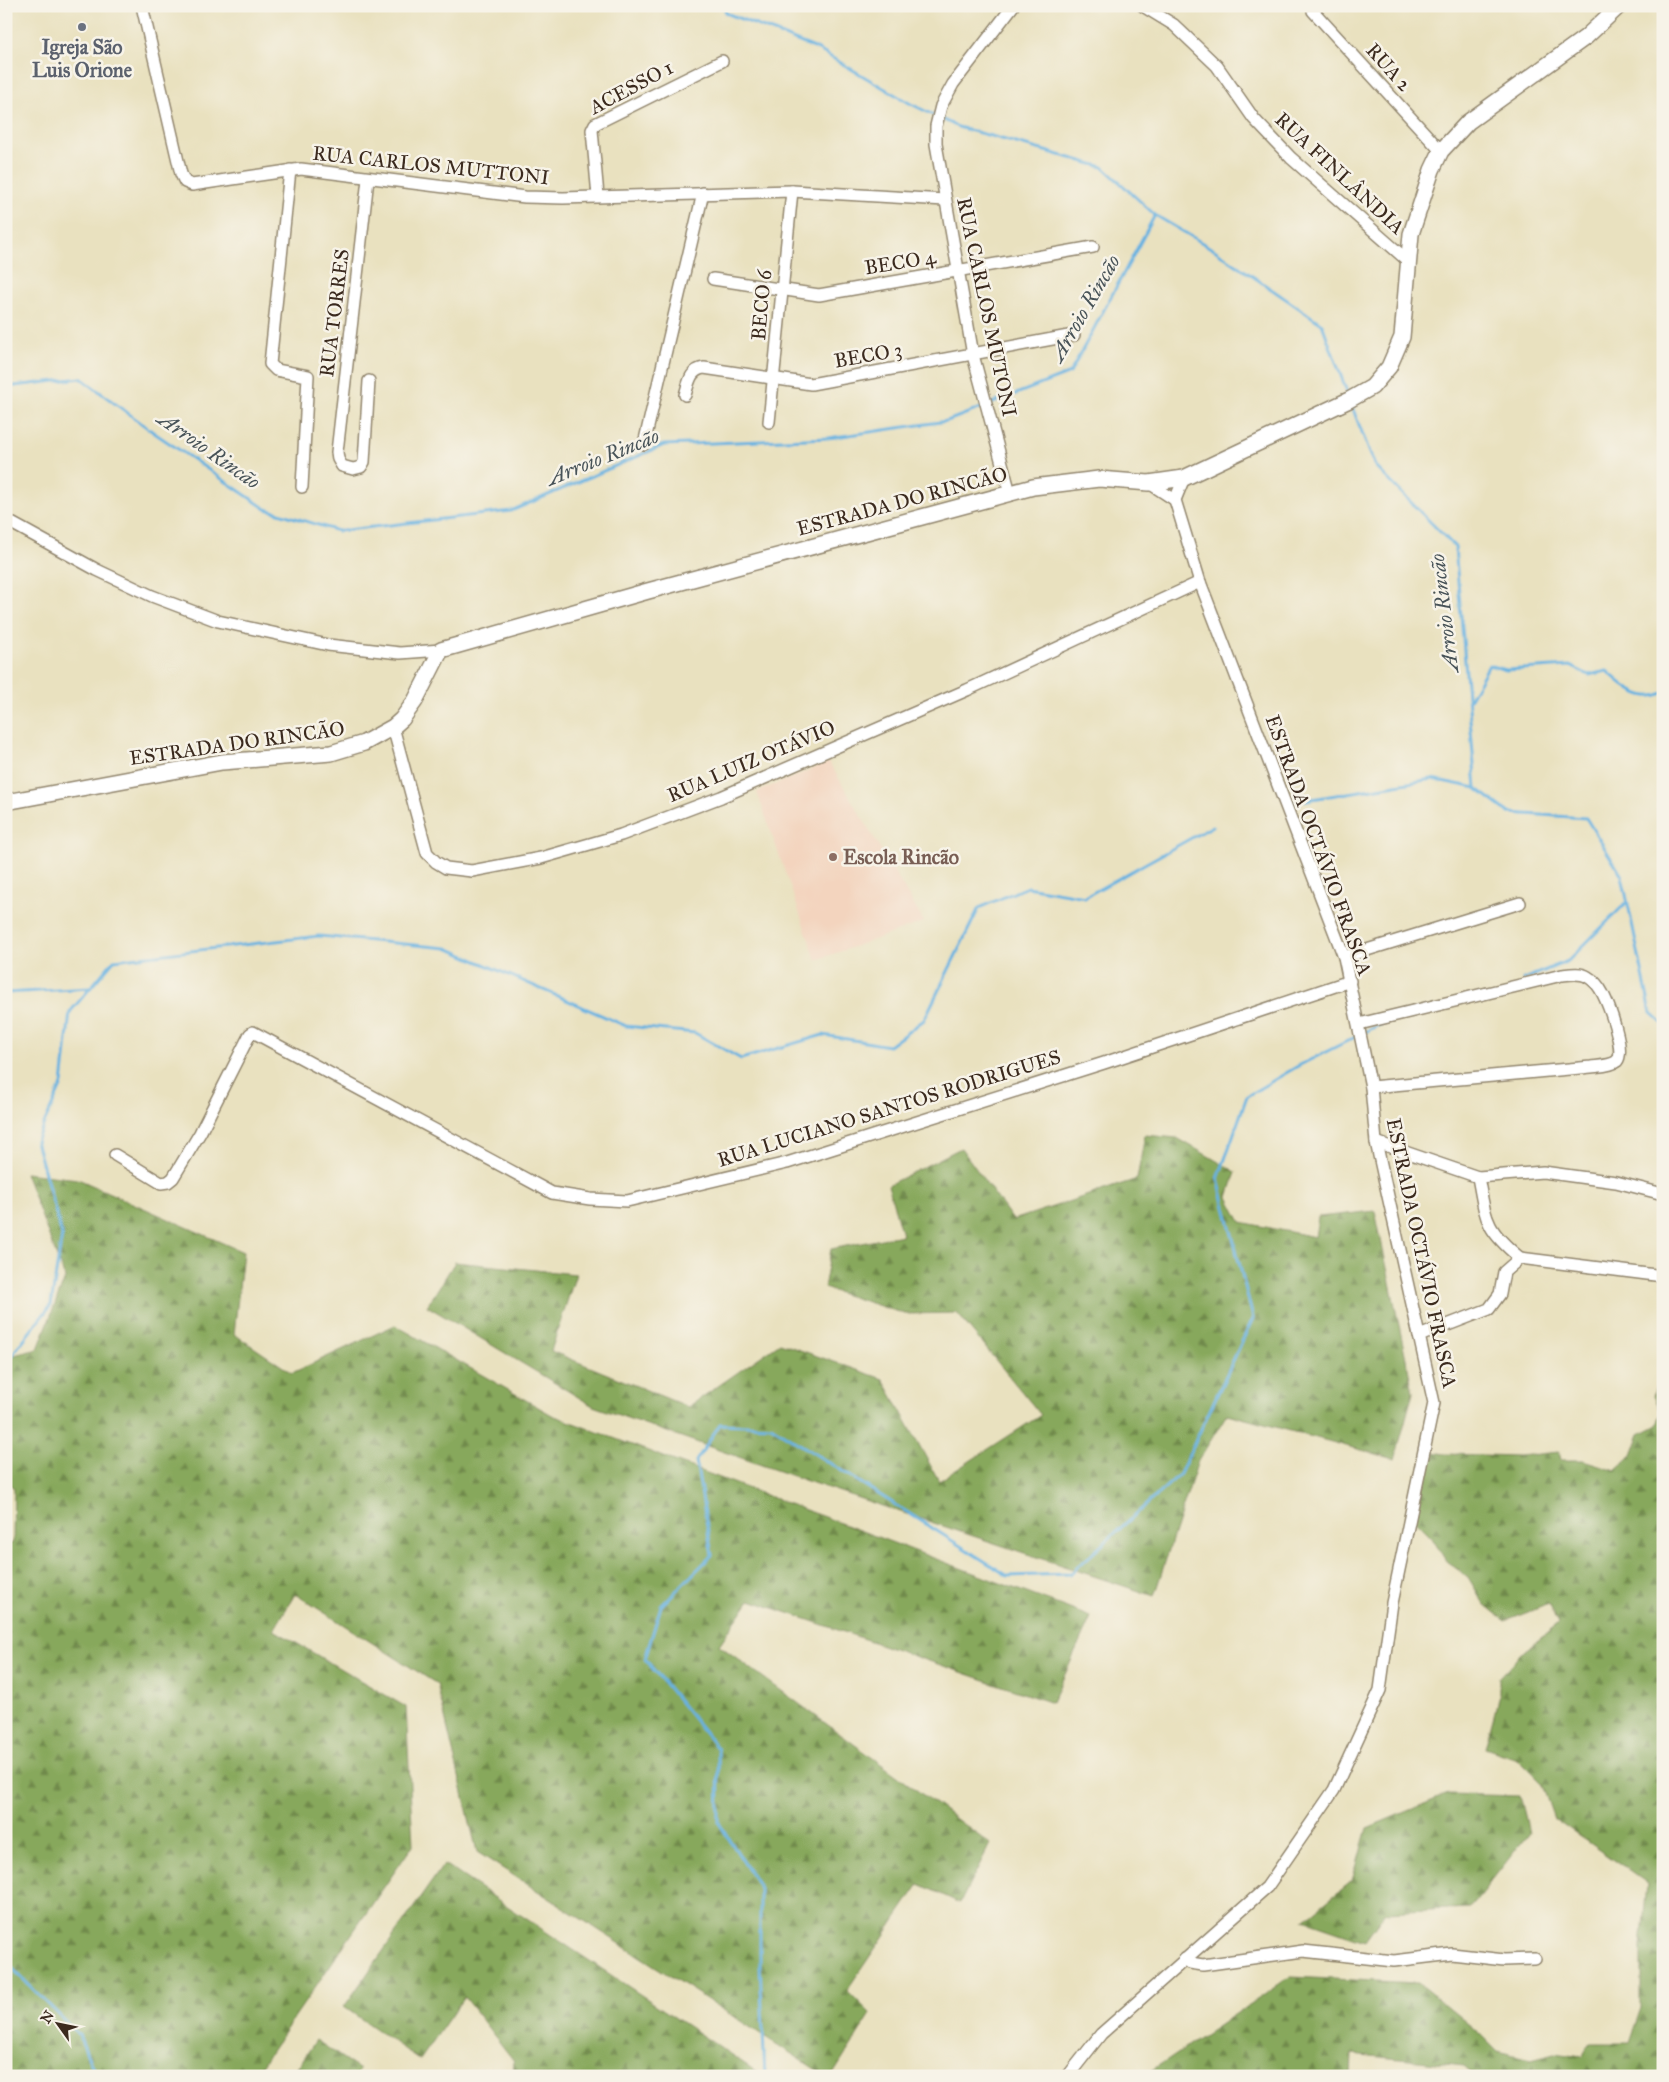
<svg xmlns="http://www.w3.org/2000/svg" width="1669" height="2082" font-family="'IM FELL Great Primer',serif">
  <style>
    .built { fill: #f3d4be }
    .forest { fill: url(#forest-firs); stroke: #61693d }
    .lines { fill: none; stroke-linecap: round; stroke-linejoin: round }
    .stream { stroke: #68b2e1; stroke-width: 3 }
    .street-casing { stroke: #92866e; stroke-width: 14 }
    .secondary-casing { stroke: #92866e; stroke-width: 18 }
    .street { stroke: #fff; stroke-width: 11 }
    .secondary { stroke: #fff; stroke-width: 15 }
    .worship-dot { fill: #6b7280; stroke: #f7f3e8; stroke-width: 2 }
    .education-dot { fill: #8d6e63; stroke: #f7f3e8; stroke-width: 2 }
    .labels { text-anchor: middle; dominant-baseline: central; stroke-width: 5; stroke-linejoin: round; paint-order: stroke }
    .worship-label { font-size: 20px; font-weight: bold; fill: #5b616d; stroke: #f7f3e8 }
    .street-label { font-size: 20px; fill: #3b2a1e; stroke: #f7f3e8 }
    .education-label { font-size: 20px; font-weight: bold; fill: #785e54; stroke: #f7f3e8; text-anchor: start }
    .water-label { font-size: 21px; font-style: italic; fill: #485358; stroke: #f7f3e8 }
  </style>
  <defs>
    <pattern id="forest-firs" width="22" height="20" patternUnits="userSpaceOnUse" patternTransform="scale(1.25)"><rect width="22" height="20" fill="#87a85c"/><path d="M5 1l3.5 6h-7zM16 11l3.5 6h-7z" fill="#70894b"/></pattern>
  </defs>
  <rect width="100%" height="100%" fill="#f7f3e8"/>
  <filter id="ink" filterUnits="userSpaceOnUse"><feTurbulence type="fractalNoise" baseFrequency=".02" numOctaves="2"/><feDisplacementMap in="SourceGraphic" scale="10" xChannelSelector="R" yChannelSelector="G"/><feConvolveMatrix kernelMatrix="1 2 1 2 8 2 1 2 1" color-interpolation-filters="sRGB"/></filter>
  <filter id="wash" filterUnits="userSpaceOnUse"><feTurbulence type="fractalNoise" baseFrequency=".0096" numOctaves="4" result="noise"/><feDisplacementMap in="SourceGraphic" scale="20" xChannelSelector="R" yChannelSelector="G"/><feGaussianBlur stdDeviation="1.12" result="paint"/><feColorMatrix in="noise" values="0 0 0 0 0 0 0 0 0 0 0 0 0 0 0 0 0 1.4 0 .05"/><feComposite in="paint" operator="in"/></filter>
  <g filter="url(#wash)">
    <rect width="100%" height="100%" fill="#e9e1bf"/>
    <path class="built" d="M829 762 924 922 816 960 757 792Z"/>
    <g class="forest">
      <path d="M1145 1135 1177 1138 1236 1172 1228 1197 1241 1222 1315 1237 1318 1217 1375 1211 1413 1392 1395 1459 1227 1414 1198 1461 1154 1596 807 1481 593 1406 427 1306 455 1262 576 1274 551 1351 688 1407 780 1343 883 1379 939 1481 1041 1415 957 1313 905 1314 824 1288 831 1249 902 1235 888 1185 961 1148 1013 1220 1137 1179Z"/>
      <path d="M25 1173 78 1179 243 1252 234 1334 292 1373 395 1325 552 1415 1091 1617 1052 1703 750 1600 719 1645 990 1844 960 1903 919 1884 847 1990 871 2014 832 2076H826L477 1852 437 1684 295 1594 274 1630 406 1707 413 1845 254 2076H6V1545L13 1543 14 1488 6 1482V1357L38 1349 65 1278Z"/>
      <path d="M1656 1386H1663V2076H1593C1584 2071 1565 2072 1556 2076H1476L1464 2066 1352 2054 1351 2076H1143L1291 1977 1418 1983 1478 2032 1497 2051 1531 2059 1555 2053 1582 2057 1590 2043H1629L1641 2008V1947L1647 1883 1554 1818 1542 1784 1517 1759 1485 1748 1499 1695V1677L1524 1651 1559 1624 1549 1604 1505 1621 1484 1604 1468 1577 1446 1561 1432 1538 1415 1521 1429 1451 1445 1454 1520 1456 1559 1452 1561 1460H1583L1615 1470 1632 1455 1640 1434 1657 1425 1661 1413 1653 1396Z"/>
      <path d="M1448 1794 1520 1796 1529 1833 1470 1908 1386 1912 1365 1941 1304 1920 1352 1881 1367 1828Z"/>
      <path d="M444 1864 763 2076H513L514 2061 464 1997 420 2060 344 2007Z"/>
      <path d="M316 2040 360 2070 356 2076H292Z"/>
    </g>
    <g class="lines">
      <g class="stream">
        <path d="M724 6 726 13 817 49 911 104 958 127 1103 167 1155 215"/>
        <path d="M6 387 81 378 153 432 266 509 338 531 511 511 664 445 828 438 947 421 984 407"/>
        <path d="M990 404 1070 373 1155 215 1216 251 1322 324 1348 395"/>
        <path d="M1351 404 1375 466 1455 547 1476 788 1509 813 1586 818 1622 876 1651 1013 1663 1024"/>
        <path d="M1469 700 1489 665 1506 670 1570 666 1589 675 1607 671C1622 684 1641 704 1663 693"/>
        <path d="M1294 802 1432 779 1476 788"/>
        <path d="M1524 979 1568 961 1626 903"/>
        <path d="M6 993 90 988"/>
        <path d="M6 1370 11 1356 51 1305 62 1235 36 1141 62 1084 70 1012 114 960 319 936 447 948 626 1026 695 1033 741 1059 823 1035 889 1046 924 1020 979 908 1027 887 1085 897 1213 826"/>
        <path d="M6 1962 79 2035 96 2076"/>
        <path d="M765 2076 760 1965V1888L719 1823 718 1749 645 1659 661 1606 712 1555 696 1461 720 1424 771 1426 1008 1576 1070 1574 1180 1474 1253 1318 1218 1179 1247 1096 1298 1066 1383 1023"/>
      </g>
    </g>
  </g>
  <g filter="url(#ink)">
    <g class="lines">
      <g class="street-casing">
        <g id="street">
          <path d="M142 6 181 174 185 182 192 185 301 169 525 197 563 198 792 191 945 200"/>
          <path d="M1143 6 1174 25 1217 66 1254 119 1291 158 1408 261"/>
          <path d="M1313 6V11L1441 151"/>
          <path d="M290 170 270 364 276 370 308 376 302 487"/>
          <path d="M368 179 337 452 338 459 342 466 353 469 361 467 364 462 369 381"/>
          <path d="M598 196 592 130 595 124 722 61"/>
          <path d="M713 279 819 295 1093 247"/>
          <path d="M685 395C689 382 690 370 704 368L811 384 1074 335"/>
          <path d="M769 422 792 191"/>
          <path d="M644 444 703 193"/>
          <path d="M1149 483 1175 500"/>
          <path d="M1010 493 973 355 936 144V126L941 106 953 84 1013 6"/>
          <path d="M6 520 97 570 152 596 218 621 328 645 400 653 441 650"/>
          <path d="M393 727 427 853 436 862 446 868 472 871 541 858 621 835 721 797 967 690 1200 582"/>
          <path d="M1344 957 1520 903"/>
          <path d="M1359 1024 1562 975C1570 974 1581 972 1588 977 1595 981 1600 988 1603 994 1609 1006 1626 1051 1617 1061 1611 1066 1598 1066 1591 1067L1371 1087"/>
          <path d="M1376 1142 1478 1177 1543 1172 1616 1182 1663 1194"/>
          <path d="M115 1155 161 1183 168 1182 173 1178 200 1133 250 1034 253 1032 552 1193 590 1199 627 1201 787 1163 1104 1063 1350 981"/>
          <path d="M1478 1177C1486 1220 1485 1229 1520 1258"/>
          <path d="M1419 1336 1489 1309 1500 1294 1504 1272 1520 1258 1663 1276"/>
          <path d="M1185 1959 1190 1963 1203 1965 1303 1951 1394 1961 1452 1954 1504 1960 1535 1959"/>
          <path d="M1068 2076 1101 2034 1267 1887 1334 1790 1380 1690 1392 1603 1434 1403 1376 1142 1371 1087 1344 957 1200 582 1175 500 1184 478"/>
        </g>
      </g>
      <g class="secondary-casing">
        <path id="secondary" d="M6 802 222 762 331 753 364 743 393 727 402 719 415 701 441 650 648 591 1033 487 1099 479 1149 483 1184 478 1349 400 1372 387 1389 367 1402 337 1411 234 1432 170 1441 151 1468 122 1586 37 1619 6"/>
      </g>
      <use href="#street" class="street"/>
      <use href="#secondary" class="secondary"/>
    </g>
  </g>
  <circle class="worship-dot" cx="82" cy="27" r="5"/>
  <circle class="education-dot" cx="833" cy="857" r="5"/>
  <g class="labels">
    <g class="worship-label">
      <text x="82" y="47">Igreja São<tspan x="82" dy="23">Luis Orione</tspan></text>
    </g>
    <g class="street-label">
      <text transform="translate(1389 67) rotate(48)">RUA 2</text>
      <text transform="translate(631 87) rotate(-28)">ACESSO 1</text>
      <text transform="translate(431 165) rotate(6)">RUA CARLOS MUTTONI</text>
      <text transform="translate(1340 173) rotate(43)">RUA FINLÂNDIA</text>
      <text transform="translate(900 262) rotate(-9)">BECO 4</text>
      <text transform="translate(761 305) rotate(-85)">BECO 6</text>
      <text transform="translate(987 307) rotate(78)">RUA CARLOS MUTONI</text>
      <text transform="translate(334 313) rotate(-83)">RUA TORRES</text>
      <text transform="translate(868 355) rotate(-10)">BECO 3</text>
      <text transform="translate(902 501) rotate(-15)">ESTRADA DO RINCÃO</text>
      <text transform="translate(237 743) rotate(-8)">ESTRADA DO RINCÃO</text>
      <text transform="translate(751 761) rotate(-23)">RUA LUIZ OTÁVIO</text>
      <text transform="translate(1319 845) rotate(70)">ESTRADA OCTÁVIO FRASCA</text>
      <text transform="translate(889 1108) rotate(-17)">RUA LUCIANO SANTOS RODRIGUES</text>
      <text transform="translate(1422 1253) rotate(78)">ESTRADA OCTÁVIO FRASCA</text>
    </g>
    <g class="education-label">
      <text x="843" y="857">Escola Rincão</text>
    </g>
    <g class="water-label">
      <text transform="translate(1085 308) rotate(-60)">Arroio Rincão</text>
      <text transform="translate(209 450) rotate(35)">Arroio Rincão</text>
      <text transform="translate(603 457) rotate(-22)">Arroio Rincão</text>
      <text transform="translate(1444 613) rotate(-97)">Arroio Rincão</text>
    </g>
  </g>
  <rect width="1669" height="2082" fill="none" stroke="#f7f3e8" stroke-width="25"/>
  <g transform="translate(58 2024) rotate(303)" stroke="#f7f3e8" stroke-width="4" paint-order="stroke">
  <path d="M0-4L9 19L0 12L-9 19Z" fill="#3b2a1e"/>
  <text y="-8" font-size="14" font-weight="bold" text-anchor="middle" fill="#3b2a1e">N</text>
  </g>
</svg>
